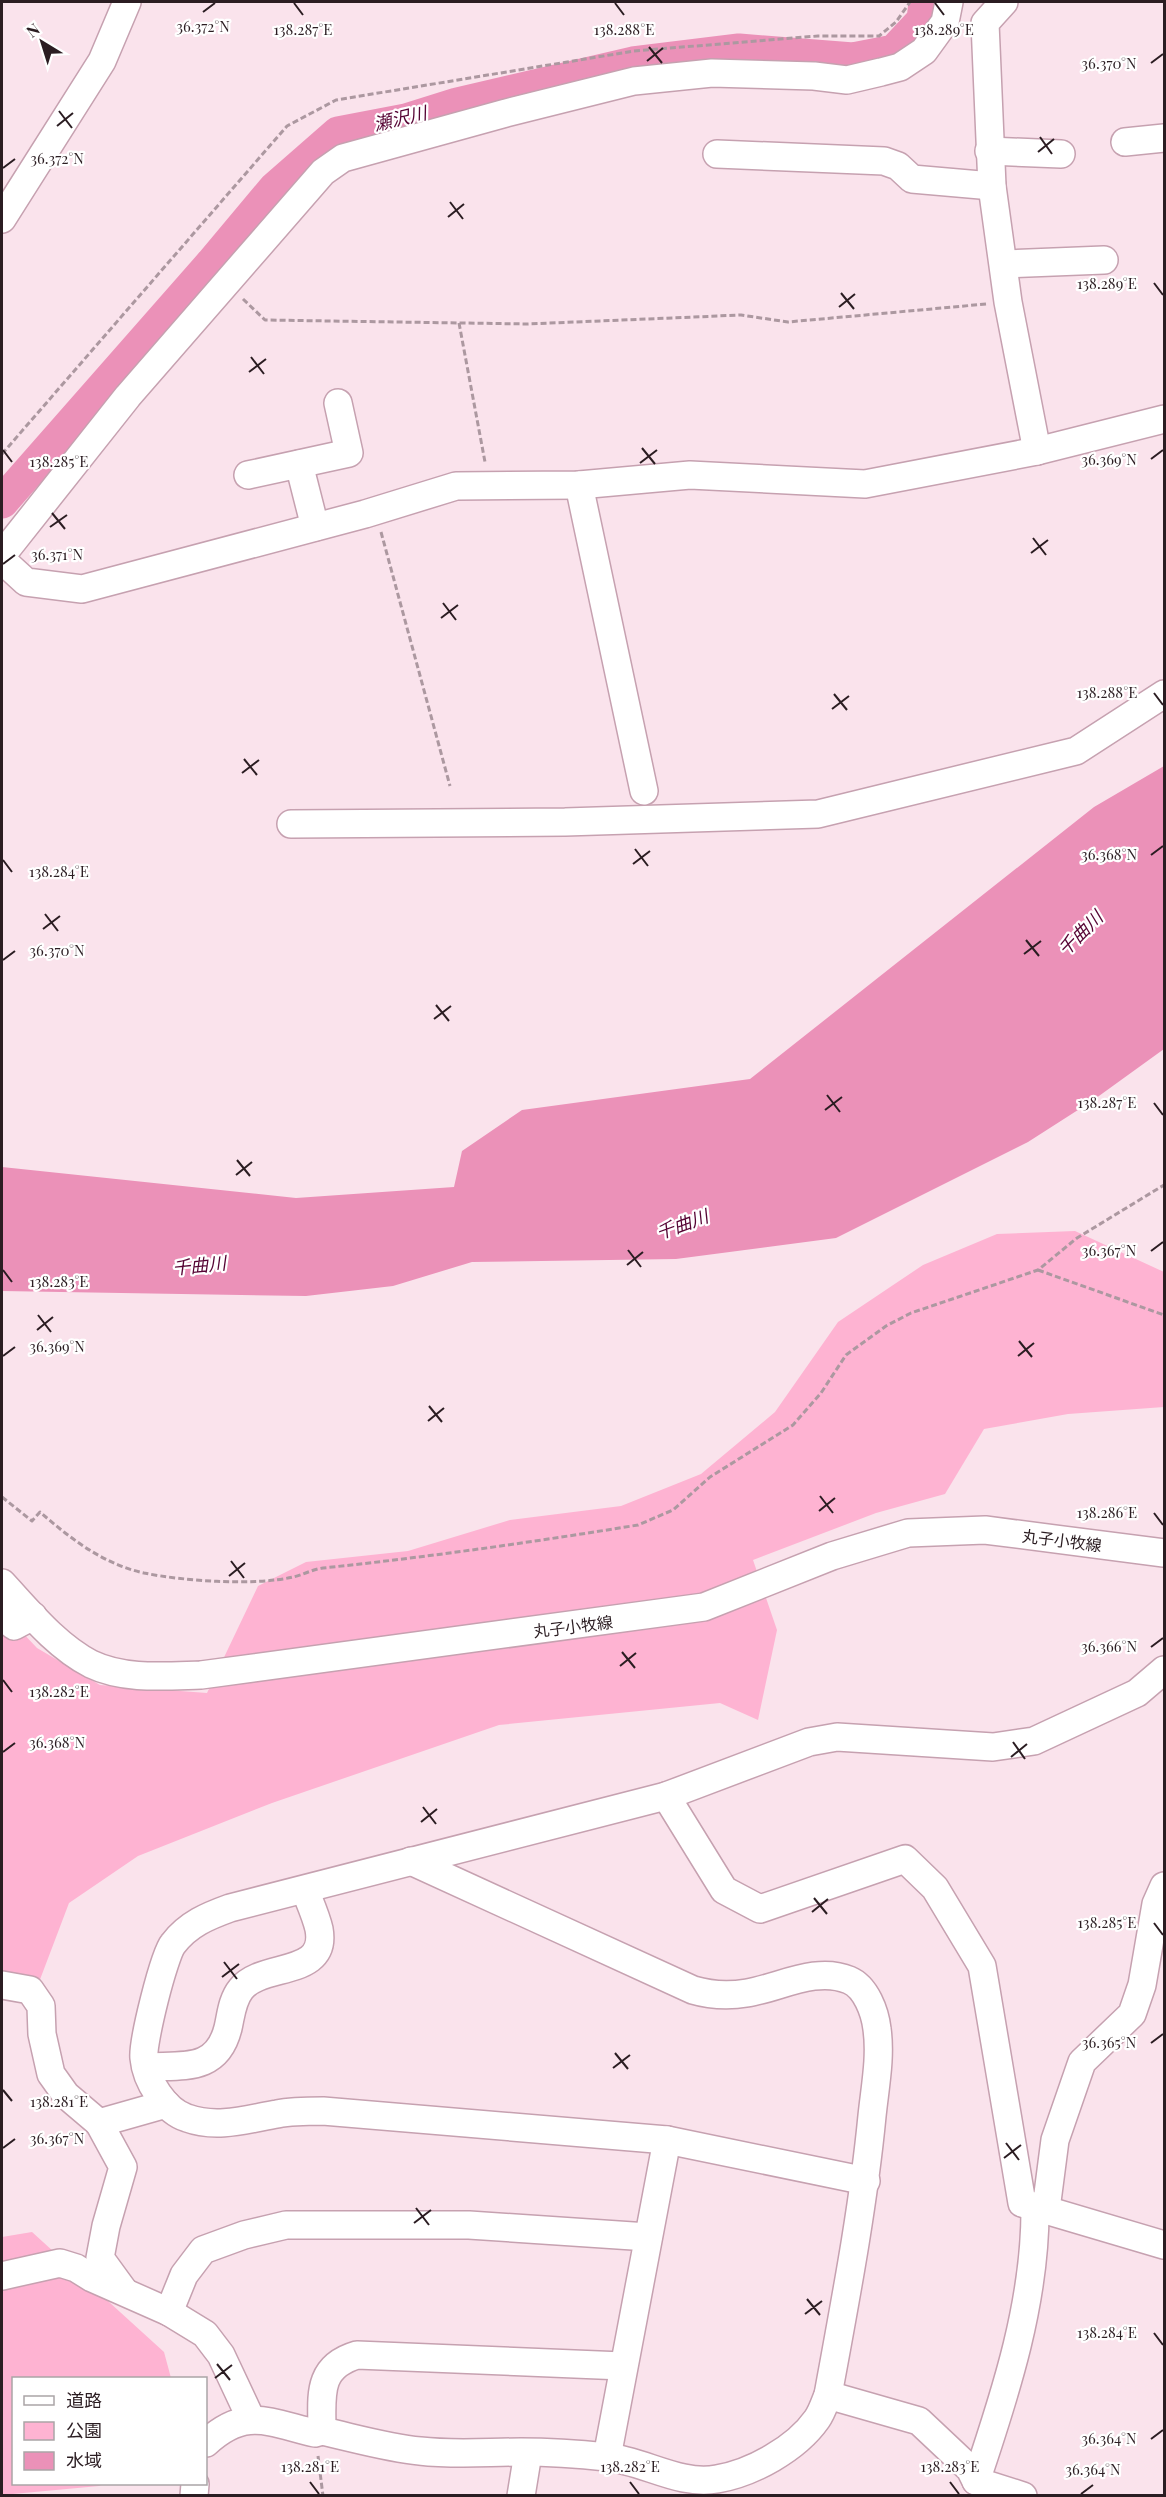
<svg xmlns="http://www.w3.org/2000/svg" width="1166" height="2497" font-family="'Playfair Display','Noto Sans JP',serif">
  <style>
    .green { fill: #feb3d2 }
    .water { fill: #eb91b8 }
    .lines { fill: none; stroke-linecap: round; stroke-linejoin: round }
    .river { stroke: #eb91b8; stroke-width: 33 }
    .minor-casing { stroke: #c6a1b0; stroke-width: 30 }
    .path { stroke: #ac98a0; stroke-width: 3; stroke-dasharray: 6 3; stroke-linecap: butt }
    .minor { stroke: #fff; stroke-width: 27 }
    .ticks { fill: none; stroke: #2b1d22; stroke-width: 2 }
    .labels { text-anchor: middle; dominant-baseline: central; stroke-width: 4.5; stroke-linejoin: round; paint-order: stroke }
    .street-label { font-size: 16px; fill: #2b1d22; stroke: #fff }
    .water-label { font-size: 18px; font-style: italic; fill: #560434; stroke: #fff }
    .ticks-label { font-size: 15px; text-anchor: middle; fill: #2b1d22; stroke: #fff; stroke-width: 4.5; stroke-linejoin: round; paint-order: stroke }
  </style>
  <rect width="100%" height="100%" fill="#fae3ec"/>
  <g class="green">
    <path d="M1075 1231 1164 1272V1407L1068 1414 984 1429 945 1494 876 1513 753 1560 777 1630 758 1720 720 1703 499 1725 272 1803 138 1856 69 1903 33 1998 2 1971V1611L37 1648 100 1685 207 1693 258 1586 306 1562 408 1551 510 1520 621 1506 701 1474 775 1412 838 1322 923 1265 997 1234Z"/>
    <path d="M32 2232 164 2352 171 2378H14V2484H104L99 2486 2 2495V2237Z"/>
  </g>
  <path class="water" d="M1164 766V1049L1092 1101 1028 1142 836 1238 676 1259 472 1262 393 1286 306 1296 2 1291V1167L296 1198 454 1187 462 1151 522 1110 750 1079 1094 807Z"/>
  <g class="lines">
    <path class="river" d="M2 502 212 263 274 189 338 133 406 120 457 104 633 63 739 50 853 59 894 51 923 20 925 2"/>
    <g class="minor-casing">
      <g id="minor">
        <path d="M1004 2 985 23 992 186 1008 302 1037 451"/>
        <path d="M1125 142 1164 138"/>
        <path d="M989 151 1061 154"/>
        <path d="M717 154 884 161 898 166 912 179 992 186"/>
        <path d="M2 219 102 61 127 2"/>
        <path d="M1004 264 1104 260"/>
        <path d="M299 464 315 527"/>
        <path d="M248 475 349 453 338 403"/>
        <path d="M579 485 644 791"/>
        <path d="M2 555 128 396 323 172 343 158 506 113 634 81 712 73 814 76 847 80 881 72 900 67 924 51 945 22 949 2"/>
        <path d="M2 560 26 582 82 589 365 514 456 486 579 485 690 475 865 484 1037 451 1164 419"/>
        <path d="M291 824 565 822 818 814 1076 751 1164 694"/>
        <path d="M2 1583C28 1611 56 1646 91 1664 124 1680 165 1676 201 1675L704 1607 832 1556 908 1533 985 1530 1164 1553"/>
        <path d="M2 1616 14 1626 33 1616"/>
        <path d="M666 1796 724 1890 760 1909 905 1859 935 1888 982 1966 1022 2203 1164 2245"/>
        <path d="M2 1985 30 1990 41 2006 42 2034 51 2074 66 2095 99 2123"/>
        <path d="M147 2067C184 2065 217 2072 228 2028 231 2015 232 2000 241 1989 262 1962 328 1978 319 1929 316 1916 310 1903 305 1890"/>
        <path d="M866 2181 667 2140 323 2111C308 2111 292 2111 277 2114 248 2119 217 2129 187 2118 165 2111 146 2081 144 2058 142 2043 164 1955 173 1944 188 1924 208 1916 230 1908L666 1796 809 1742 837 1737 993 1747 1034 1741 1137 1693 1164 1670"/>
        <path d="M1046 2209 1055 2140 1082 2062 1132 2014 1142 1985 1156 1904 1164 1886"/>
        <path d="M2 2276 60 2263 76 2268 92 2278 169 2312 205 2334 221 2355 251 2419"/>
        <path d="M124 2291 100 2258 106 2226 123 2167 99 2123 166 2104"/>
        <path d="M169 2312 184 2275 203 2250 244 2235 286 2225H469L648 2237"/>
        <path d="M828 2395 919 2421 970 2469 976 2481 1023 2496"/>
        <path d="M322 2431C322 2397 316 2367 357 2355L623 2366"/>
        <path d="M206 2443C245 2407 268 2422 315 2433L322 2431C354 2438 388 2448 420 2451 454 2455 487 2452 521 2452 549 2452 579 2454 607 2457 644 2461 680 2486 717 2479 752 2473 796 2449 817 2419 822 2412 825 2402 828 2395 845 2302 863 2209 872 2116 875 2087 881 2057 877 2029 875 2012 866 1987 849 1980 816 1966 779 1988 747 1993 729 1996 710 1995 693 1990L411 1861"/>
        <path d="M607 2457 667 2140"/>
        <path d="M976 2481C1006 2392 1036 2300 1035 2206"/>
        <path d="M194 2496 195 2484"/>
        <path d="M521 2496 528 2453"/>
      </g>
    </g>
    <g class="path">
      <path d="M243 299 265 320 528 324 741 315 788 322 986 304"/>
      <path d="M459 323 485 462"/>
      <path d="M2 454 287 126 336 100 634 51 818 36H879L896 22 910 2"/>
      <path d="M381 532 450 786"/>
      <path d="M1038 1270 1164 1315"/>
      <path d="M2 1497 32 1521 40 1512C71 1539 103 1564 144 1573 183 1581 255 1586 293 1577 303 1575 313 1569 323 1568 429 1557 533 1542 638 1525L673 1510 710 1477 793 1425 821 1393 846 1355 886 1326 911 1313 1038 1270 1077 1238 1164 1185"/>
      <path d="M318 2456 323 2496"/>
    </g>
    <use href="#minor" class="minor"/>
  </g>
  <path class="ticks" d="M294 3 303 15M615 3 624 15M935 3 944 15M203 12 215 3M649 47 662 63M647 61 663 48M1151 63 1163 54M59 111 72 128M57 126 73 113M1040 137 1052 154M1038 152 1054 139M3 168 15 159M450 202 463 219M448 217 464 204M1154 283 1163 295M841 293 854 309M839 307 855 294M251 357 264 374M249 372 266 359M642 448 655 464M3 450 12 462M1151 459 1163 450M640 463 657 450M52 513 65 529M50 527 67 515M1033 538 1046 555M1031 553 1048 540M3 564 15 555M443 603 456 620M441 618 458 605M1154 693 1163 705M834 694 847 710M832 709 849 696M244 759 257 775M242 773 259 760M635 849 648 866M1151 855 1163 846M3 860 12 872M633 864 650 851M45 914 58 931M43 929 60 916M1026 940 1039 956M1024 954 1041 941M3 960 15 951M436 1005 449 1021M434 1019 451 1006M827 1095 840 1112M1154 1103 1163 1115M825 1110 842 1097M237 1160 250 1176M236 1175 252 1162M628 1250 641 1267M1151 1251 1163 1242M627 1265 643 1252M3 1270 12 1282M38 1315 51 1332M37 1330 53 1317M1019 1341 1032 1357M3 1356 15 1347M1018 1356 1034 1343M429 1406 442 1422M428 1421 444 1408M820 1496 833 1513M819 1511 835 1498M1154 1513 1163 1525M231 1561 244 1578M229 1576 245 1563M1151 1647 1163 1638M622 1652 635 1668M620 1666 636 1653M3 1680 12 1692M1013 1742 1025 1759M3 1752 15 1743M1011 1757 1027 1744M423 1807 436 1824M421 1822 437 1809M814 1898 827 1914M812 1912 828 1899M1154 1923 1163 1935M224 1962 237 1979M222 1977 239 1964M1151 2043 1163 2034M615 2053 628 2069M613 2068 630 2055M3 2090 12 2101M1006 2143 1019 2160M3 2148 15 2139M1004 2158 1021 2145M416 2208 429 2225M414 2223 431 2210M807 2299 820 2315M805 2314 822 2301M1154 2333 1163 2345M217 2364 230 2380M215 2378 232 2365M1151 2439 1163 2430M310 2482 319 2494M630 2482 639 2494M950 2482 959 2494M1081 2494 1093 2485"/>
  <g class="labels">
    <g class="street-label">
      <text transform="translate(1062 1540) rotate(7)">丸子小牧線</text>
      <text transform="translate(573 1626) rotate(-7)">丸子小牧線</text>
    </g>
    <g class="water-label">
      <text transform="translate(400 118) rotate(-13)">瀬沢川</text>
      <text transform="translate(1080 933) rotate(-45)">千曲川</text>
      <text transform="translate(682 1224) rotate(-20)">千曲川</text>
      <text transform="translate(199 1265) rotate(-6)">千曲川</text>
    </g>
  </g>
  <g class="ticks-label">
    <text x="203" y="32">36.372°N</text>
    <text x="303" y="35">138.287°E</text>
    <text x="624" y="35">138.288°E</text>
    <text x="944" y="35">138.289°E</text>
    <text x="1109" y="69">36.370°N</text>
    <text x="57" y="164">36.372°N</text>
    <text x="1107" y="289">138.289°E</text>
    <text x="1109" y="465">36.369°N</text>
    <text x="59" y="467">138.285°E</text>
    <text x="57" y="560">36.371°N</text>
    <text x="1107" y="698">138.288°E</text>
    <text x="1109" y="860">36.368°N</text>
    <text x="59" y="877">138.284°E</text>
    <text x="57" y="956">36.370°N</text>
    <text x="1107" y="1108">138.287°E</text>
    <text x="1109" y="1256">36.367°N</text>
    <text x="59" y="1287">138.283°E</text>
    <text x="57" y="1352">36.369°N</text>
    <text x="1107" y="1518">138.286°E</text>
    <text x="1109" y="1652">36.366°N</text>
    <text x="59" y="1697">138.282°E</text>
    <text x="57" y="1748">36.368°N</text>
    <text x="1107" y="1928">138.285°E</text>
    <text x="1109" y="2048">36.365°N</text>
    <text x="59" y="2107">138.281°E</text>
    <text x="57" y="2144">36.367°N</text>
    <text x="1107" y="2338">138.284°E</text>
    <text x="1109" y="2444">36.364°N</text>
    <text x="310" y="2472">138.281°E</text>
    <text x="630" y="2472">138.282°E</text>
    <text x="950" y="2472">138.283°E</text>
    <text x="1093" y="2475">36.364°N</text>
  </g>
  <rect width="1166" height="2497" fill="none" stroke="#2b1d22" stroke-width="6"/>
  <rect x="12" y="2377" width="195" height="108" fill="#ffffff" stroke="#aaa5a7" stroke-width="1.5"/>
  <rect x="24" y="2396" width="30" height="9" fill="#ffffff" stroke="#aaa5a7" stroke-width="1.5"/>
  <text x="66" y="2407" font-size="18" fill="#2b1d22">道路</text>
  <rect x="24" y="2422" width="30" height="18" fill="#feb3d2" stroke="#aaa5a7" stroke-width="1.5"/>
  <text x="66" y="2437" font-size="18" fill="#2b1d22">公園</text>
  <rect x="24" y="2452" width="30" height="18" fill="#eb91b8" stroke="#aaa5a7" stroke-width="1.5"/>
  <text x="66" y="2467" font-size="18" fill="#2b1d22">水域</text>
  <g transform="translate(42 42) rotate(322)" stroke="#ffffff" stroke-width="4.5" paint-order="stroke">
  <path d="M0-4.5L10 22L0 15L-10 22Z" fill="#2b1d22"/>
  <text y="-9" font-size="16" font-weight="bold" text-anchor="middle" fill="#2b1d22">N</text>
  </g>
</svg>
